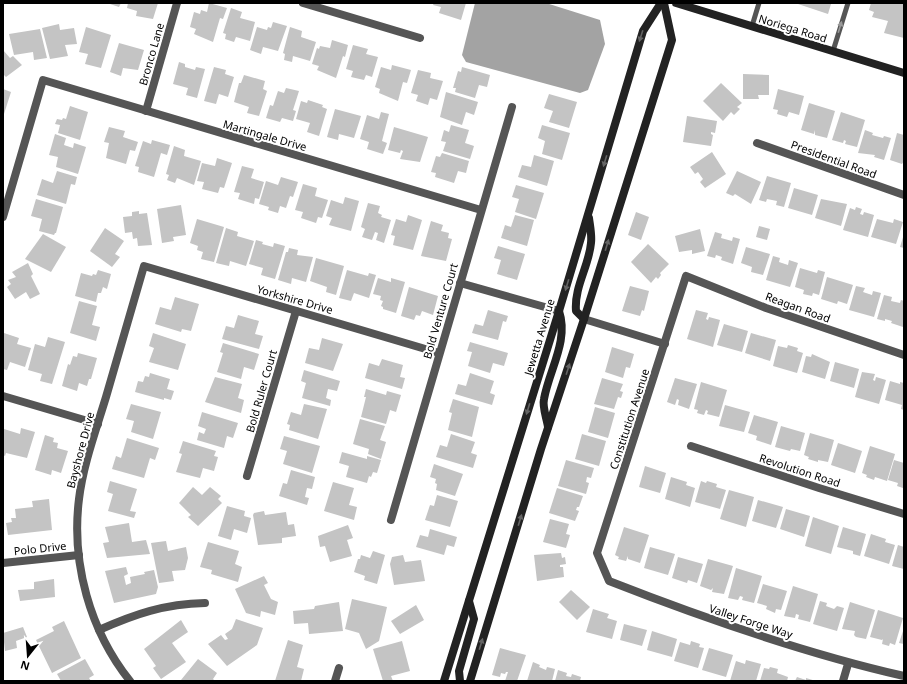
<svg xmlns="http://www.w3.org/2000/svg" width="907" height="684" font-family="'Noto Sans',sans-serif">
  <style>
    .water { fill: #a3a3a3 }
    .building { fill: #c4c4c4 }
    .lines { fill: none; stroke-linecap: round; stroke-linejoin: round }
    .lane { stroke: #555; stroke-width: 5 }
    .street { stroke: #555; stroke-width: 8 }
    .secondary { stroke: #222; stroke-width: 8 }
    .oneway { fill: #999 }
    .oneway2 { fill: #646464 }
    .labels { text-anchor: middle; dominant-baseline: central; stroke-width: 4; stroke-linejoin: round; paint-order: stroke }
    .street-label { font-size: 11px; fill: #000; stroke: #fff }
  </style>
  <rect width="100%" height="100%" fill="#fff"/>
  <path class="water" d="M475 3H546L600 20 605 44 588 90 580 93 466 62 462 55Z"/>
  <g class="building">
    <path d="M107 3H121L119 7Z"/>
    <path d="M128 3H158L153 19 136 16 137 11 127 8Z"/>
    <path d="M209 3 227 8 223 19 220 18 213 42 194 34 196 29 190 27 194 12 200 14 201 10 207 12Z"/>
    <path d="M434 3H466L461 20 439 13 441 7 433 5Z"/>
    <path d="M795 3H827L831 4 828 14Z"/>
    <path d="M871 3H904V38L884 33 888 21 872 17 874 12 869 10Z"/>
    <path d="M231 8 242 12 240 18 255 22 250 41 236 37 234 42 225 39 226 34 223 33Z"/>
    <path d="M273 22 287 26 278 51 263 47 261 54 250 50 257 27 267 30 268 27 271 28Z"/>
    <path d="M59 24 60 30 74 28 77 44 65 45 68 56 50 59 42 28Z"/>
    <path d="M86 27 111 35 101 68 85 64 88 54 79 52Z"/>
    <path d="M290 27 302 31 301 37 316 42 310 61 293 56 292 62 284 60 285 54 283 53Z"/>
    <path d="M40 29 47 58 34 60 33 52 14 55 9 34Z"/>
    <path d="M332 40 348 45 345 57 343 56 336 78 317 70 319 66 312 64 317 48 319 49 320 46 330 48Z"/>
    <path d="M119 43 144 50 138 70 123 68 121 76 110 72Z"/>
    <path d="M353 45 368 49 366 54 378 57 372 77 366 75 364 80 351 77 353 71 346 69Z"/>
    <path d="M3 50 10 58 13 56 22 65 6 77 3 74Z"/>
    <path d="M179 62 185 64V67L195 70 196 67 205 69 197 98 186 95 188 88 173 84Z"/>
    <path d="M392 65 411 70 407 83 403 82 398 101 379 93 380 89 375 87 381 67 391 70Z"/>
    <path d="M214 67 226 70 225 74 234 77 228 97 219 94 216 104 204 101Z"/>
    <path d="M462 67 490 75 487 87 479 85 475 98 455 92 456 88H453L458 71 461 72Z"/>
    <path d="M418 70 431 73 430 78 443 81 437 100 430 98 428 105 416 101 418 95 411 93Z"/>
    <path d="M743 74 769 75V95H758L759 99H743Z"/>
    <path d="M244 75 265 81 263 89 267 91 259 116 247 113 249 107 234 102 239 83H241Z"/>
    <path d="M721 83 742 103 737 107 740 109 734 115 731 112 723 121 703 101Z"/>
    <path d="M286 88 299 91 293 110 296 111 293 121 282 118 280 122 266 118 270 105 273 106 278 91 284 93Z"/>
    <path d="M3 89 11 92 4 114 3 113Z"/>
    <path d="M778 89 804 96 799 115 789 112 787 117 777 114 778 110 773 109Z"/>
    <path d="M446 92 478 102 474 115 466 112 462 125 440 117Z"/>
    <path d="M549 94 577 102 569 128 549 122 553 111 544 108Z"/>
    <path d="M308 100 323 105 322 107 327 109 319 136 307 132 310 123 296 119 301 101 307 103Z"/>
    <path d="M809 103 835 111 827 138 815 135V130L814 134 801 130Z"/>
    <path d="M70 106 88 112 80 140 58 133 60 125 55 124 57 119 62 120 63 118 66 119Z"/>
    <path d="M335 109 361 116 354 138 339 134 338 140 327 137Z"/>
    <path d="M381 112 389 114 382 141 387 143 383 154 367 149 369 142 360 139 367 115 379 119Z"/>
    <path d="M841 112 865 120 857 147 845 144 846 141 844 140 843 143 832 140Z"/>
    <path d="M687 116 717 121 715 133 711 132V134L713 135 711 146 683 142Z"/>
    <path d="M451 125 469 130 465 143 474 146 470 159 443 151 446 142 441 141 444 130 449 132Z"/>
    <path d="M542 125 570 133 562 160 542 154 545 141 538 138Z"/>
    <path d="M109 127 125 131 123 137 138 142 135 151 130 150 126 164 106 158 109 143 104 142Z"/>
    <path d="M394 127 428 137 420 162 400 159 403 151 401 150 400 153 388 150Z"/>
    <path d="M865 130 873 133 872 135 883 138 884 136 891 138 884 160 874 157 875 155 858 153Z"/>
    <path d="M897 133 904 135V161L902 164 890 160Z"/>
    <path d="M55 134 66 138 64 145 73 148 74 143 86 147 78 174 56 167 58 157 49 155Z"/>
    <path d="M152 140 170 145 167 155 161 153 154 177 138 172 139 167 135 166 143 141 151 144Z"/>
    <path d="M174 146 185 150 184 156 201 161 194 185 177 178 175 183 167 180 169 175 166 174Z"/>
    <path d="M712 152 726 174 705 188 700 182 703 179 698 172 695 174 690 167Z"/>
    <path d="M442 153 469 161 466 173 458 171 454 183 435 177 436 173 431 172 436 156 440 157Z"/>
    <path d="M534 155 554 161 547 186 518 177 522 165 531 167Z"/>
    <path d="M217 158 232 163 224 188 220 187 218 193 202 189 204 182 197 181 202 163 215 166Z"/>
    <path d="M242 166 254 169 251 178 264 182 259 199 255 198 254 204 238 199 240 193 234 192Z"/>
    <path d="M57 171 77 177 75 185 71 184 66 204 37 195 42 179 53 183Z"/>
    <path d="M737 171 761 182 751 204 735 194 733 196 726 193Z"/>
    <path d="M767 176 791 183 784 207 776 205 777 201 767 199 766 202 759 200Z"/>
    <path d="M281 177 298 182 293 197 290 196 286 208 280 206 278 213 268 210 269 207 259 204 266 181 278 185Z"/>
    <path d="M303 184 317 188 315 196 328 200 322 218 318 217 316 223 301 218 303 212 295 210Z"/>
    <path d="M516 185 544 193 536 219 515 212 519 199 512 197Z"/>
    <path d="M794 188 818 195 812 215 788 208Z"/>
    <path d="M345 197 359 201 351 231 329 225 332 218 326 216 331 200 343 204Z"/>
    <path d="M36 199 63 207 56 233H55L54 235 39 231 42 219 31 216Z"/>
    <path d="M821 199 847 204 841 226 815 218Z"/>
    <path d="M368 203 380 206 378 213 382 215 381 217 391 220 384 243 376 240 378 233 375 232 372 240 362 237 365 229 361 227Z"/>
    <path d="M181 205 186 235 173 237 174 241 162 243 157 209Z"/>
    <path d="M856 207 862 209 860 214 863 215 864 212 874 215 868 237 843 230 850 208 855 210Z"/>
    <path d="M139 211V214L147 213 152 245 138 246 137 238 133 239 132 232 125 233 123 217 132 216V212Z"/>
    <path d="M636 212 649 217 641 240 628 235Z"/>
    <path d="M408 215 422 220 413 250 393 245 395 236 391 235 396 219 406 222Z"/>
    <path d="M515 215 534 220 527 246 501 238 505 225 511 227Z"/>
    <path d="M197 219 224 227 214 262 201 259 203 252 197 250 198 246 190 243Z"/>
    <path d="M877 219 893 223 894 219 903 222 896 244 871 237Z"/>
    <path d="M431 221 443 225 441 231 449 233 448 238 452 239 446 261 421 256Z"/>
    <path d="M759 226 770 229 767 240 756 237Z"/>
    <path d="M105 228 124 241 115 254 120 257 112 267 90 251Z"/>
    <path d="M226 228 238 232 237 236 254 241 246 266 230 261 229 266 216 263Z"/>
    <path d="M700 229 705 251 692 254V250L679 252 675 236Z"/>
    <path d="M715 232 722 234 721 238 732 241 733 237 740 239 733 264 721 260 722 257 716 255 715 258 707 256Z"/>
    <path d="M43 234 66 247 51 272 25 259Z"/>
    <path d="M904 234V248L900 247Z"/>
    <path d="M256 240 263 242 262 244 273 247 274 243 285 246 275 279 261 275 263 268 249 264Z"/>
    <path d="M648 244 669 264 660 273 661 275 658 279 656 277 651 283 631 262Z"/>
    <path d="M498 246 525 254 517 280 497 274 501 260 494 258Z"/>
    <path d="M746 247 770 254 763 275 751 272 752 267 741 263Z"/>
    <path d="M289 248 298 250 297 255 313 257 306 282 292 278 291 284 278 280 286 252H288Z"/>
    <path d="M773 256 780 258 779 262 788 265 789 260 798 263 790 287 766 280Z"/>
    <path d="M316 258 344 266 336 295 326 292 327 287 310 281Z"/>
    <path d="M28 263 33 274 31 276 40 294 30 299 26 292 15 299 7 287 11 284 8 280 16 277 12 272Z"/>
    <path d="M800 268 817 273 818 270 825 272 819 295 813 293 812 296 803 294 804 290 795 287Z"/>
    <path d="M98 270 111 274 107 289 103 287 101 293H98L96 302 75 296 81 273 92 276 93 274 96 275Z"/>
    <path d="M347 270 368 276 369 273 376 275 369 298 354 293 351 301 339 298Z"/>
    <path d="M827 277 853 285 847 304 838 301 837 304 821 299Z"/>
    <path d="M378 278 391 282V278L405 282 396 313 383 309V307L381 306 383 301 380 300 381 296 373 294Z"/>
    <path d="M630 286 649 291 644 311 642 310 640 316 622 311Z"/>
    <path d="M856 286 865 288 863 292 872 295 873 291 881 293 874 317 849 310Z"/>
    <path d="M409 287 438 296 433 315 422 311 420 316 416 315 414 320 401 316Z"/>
    <path d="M884 295 892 297 891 301 900 303 901 300 904 301 903 327 891 323 892 321 885 319V321L877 319Z"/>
    <path d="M175 297 199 304 191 331 182 329 181 332 155 324 160 307 171 310Z"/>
    <path d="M79 301 97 306 92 325 100 327 96 341 70 333Z"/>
    <path d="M488 310 508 316 506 322 503 321 498 340 472 333 475 324 483 326Z"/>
    <path d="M696 310 708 313 706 319 708 320 709 317 720 320 713 347 687 339Z"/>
    <path d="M238 315 259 321 255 334 263 336 259 349 222 339 226 326 234 328Z"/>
    <path d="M724 324 748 331 742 352 717 345Z"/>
    <path d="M4 333 19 338 17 344 31 348 25 367 10 362 7 370 3 369Z"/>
    <path d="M153 333 186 344 178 370 149 362 154 348 149 346Z"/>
    <path d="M751 333 776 340 770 361 745 353Z"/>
    <path d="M48 337 65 342 52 384 40 381 42 374 28 370 35 344 45 347Z"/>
    <path d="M322 338 343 344 333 371 305 363 309 348 319 350Z"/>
    <path d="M470 342 508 353 504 366 493 363 490 373 468 366 472 352 467 351Z"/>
    <path d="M223 343 259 354 254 370 244 367 241 379 217 372 223 353 220 352Z"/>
    <path d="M788 345 798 348 797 351 803 353 797 373 773 366 778 346 787 348Z"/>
    <path d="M612 347 634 354 630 368 626 367 623 378 605 372Z"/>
    <path d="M78 353 97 358 91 379H89L87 386 79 383 77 391 62 386 68 364 70 365 73 356 77 357Z"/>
    <path d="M812 354 830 362 825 379 802 372 806 356 811 357Z"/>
    <path d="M382 359 403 365 400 377 405 378 402 389 365 378 369 363 379 366Z"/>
    <path d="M835 362 859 369 854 388 830 381Z"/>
    <path d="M304 370 340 381 337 391 328 389 326 398 331 400 330 406 302 398 306 383 301 381Z"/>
    <path d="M862 372 875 374 873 380 875 381 876 377 886 380 879 404 855 397Z"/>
    <path d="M150 373 170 379 167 389 174 391 171 400 164 398V400L135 392 138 381 143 382 145 376 149 377Z"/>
    <path d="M470 373 494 381 490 393 495 395 492 405 455 394 458 384 466 386Z"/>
    <path d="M215 377 242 384 238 398 244 400 241 413 205 402Z"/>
    <path d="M602 378 623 384 620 391 623 392 621 398 618 397 614 409 594 404Z"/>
    <path d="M675 378 697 384 689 409 678 405 679 400 677 399 675 405 667 402Z"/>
    <path d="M890 381 900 384V382L904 383V410L901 409 902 405 885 400Z"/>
    <path d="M701 382 727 390 719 417 707 414 708 411 706 410 704 415 697 413 698 410 694 409Z"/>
    <path d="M366 389 386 395 387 391 401 395 396 412 390 410 386 424 361 417 366 397H364Z"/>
    <path d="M453 399 479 407 472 437 448 430 452 413 449 412Z"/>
    <path d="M131 404 161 412 153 439 131 432 134 421 126 419Z"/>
    <path d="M304 404 327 409 318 439 289 430 290 425 287 424 291 412 301 415Z"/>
    <path d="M725 405 750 412 744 432 719 426Z"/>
    <path d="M595 407 615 413 608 438 588 432Z"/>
    <path d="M202 412 238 423 233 438 227 436 224 448 197 440 199 432 204 434 206 429 198 426Z"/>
    <path d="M754 415 778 422 771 445 756 440 757 436 748 433Z"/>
    <path d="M360 419 385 426 380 440 386 442 381 459 368 454 369 449 353 444Z"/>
    <path d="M781 426 805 433 800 451 791 449 790 451 775 447Z"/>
    <path d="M21 428 35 432 27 458 6 453 5 456 3 455 4 429 20 434Z"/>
    <path d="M810 433 834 440 828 462 818 460V462L808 459 809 457 804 455Z"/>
    <path d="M451 434 475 442 471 453 477 455 473 468 436 457 440 445 447 447Z"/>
    <path d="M582 434 606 441 599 466 575 459Z"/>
    <path d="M45 435 54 438 53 442 58 443 57 448 68 451 61 473 52 470 51 475 35 470Z"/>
    <path d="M284 436 320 446 312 473 283 464 287 451 280 449Z"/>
    <path d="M127 438 159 448 155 460 150 458 144 478 112 469 116 456 121 458Z"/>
    <path d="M183 441 216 451 214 456 218 457 214 471 203 468 200 478 176 472 182 454 179 453Z"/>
    <path d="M838 443 862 451 855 473 831 465Z"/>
    <path d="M870 446 895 454 887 481 875 477 874 480 866 477 867 475 862 473Z"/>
    <path d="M342 452 367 459V456L381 460 377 473 373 472 371 477 369 476 367 483 346 477 349 466 339 463Z"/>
    <path d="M566 460 594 468 591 478 587 477 586 482 589 483 586 494 558 486Z"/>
    <path d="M894 460 904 463 903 488 897 486 898 483 888 480Z"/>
    <path d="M434 464 463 474 455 496 436 490 437 484 435 483 436 479 430 477Z"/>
    <path d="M645 466 666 473 660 493 639 487Z"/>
    <path d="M291 470 315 477 312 489 307 488 305 497 309 498 307 505 279 496 283 483 287 484Z"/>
    <path d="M671 477 687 482 686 485 695 488 690 507 665 499Z"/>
    <path d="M110 481 137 489 130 511 136 512 134 518 108 511 113 494 107 492Z"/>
    <path d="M701 481 706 483 707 481 717 484 716 487 726 490 720 509 695 502Z"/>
    <path d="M333 482 354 488 349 505 357 507 354 520 324 511Z"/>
    <path d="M193 487 202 495 210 487 221 496 218 499 222 503 198 526 188 517 191 515 179 503Z"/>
    <path d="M557 488 583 496 579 507H577L576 510 579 511 575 521 549 513Z"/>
    <path d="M729 490 754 497 746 527 720 519Z"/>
    <path d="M437 495 458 501 450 527 425 520 430 505 434 506Z"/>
    <path d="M49 499 52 530 8 535 6 523 12 522 11 518H16L15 509 33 507 32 501Z"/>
    <path d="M758 500 783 507 776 528 752 521Z"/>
    <path d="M227 506 245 511 244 516 251 518 247 533 234 529 231 540 218 536Z"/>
    <path d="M786 509 810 516 804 537 780 529Z"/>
    <path d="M264 511 265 515 286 512 288 525 294 524 296 536 282 538V543L258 545 253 515 254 513Z"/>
    <path d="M813 517 839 526 831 554 805 546Z"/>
    <path d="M550 519 569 524 566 534 570 535 566 548 543 542Z"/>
    <path d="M129 523 132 542 146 540 150 554 107 558 103 543 109 542 105 527Z"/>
    <path d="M348 525 353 538 347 540 352 556 330 562 325 546 320 547 318 536Z"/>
    <path d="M624 527 649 535 640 563 628 559V556L626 561 618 559 619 557 615 555Z"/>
    <path d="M843 527 866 534 860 556 853 554V551L837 547Z"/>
    <path d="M430 529 457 537 454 547 447 545 444 555 416 547 420 535 428 537Z"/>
    <path d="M871 534 886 539 885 542 895 545 889 564 864 556Z"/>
    <path d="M166 541 168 551 186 547 188 558 185 570 172 571 174 581 159 583 151 543Z"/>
    <path d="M208 542 239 551 235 564 242 567 238 582 211 574 212 570 200 567Z"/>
    <path d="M898 545 904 547V569L892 566Z"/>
    <path d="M650 547 675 554 668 575 644 568Z"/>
    <path d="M373 551 385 555 377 584 364 580 365 576 354 572 358 559H360L361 555 370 558Z"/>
    <path d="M561 553 562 558 565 557 566 564 560 565V567H563L564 577 537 581 534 555Z"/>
    <path d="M403 555 405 562 421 560 425 581 394 585 390 564 392 557Z"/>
    <path d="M678 557 703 564 697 583 688 580 687 583 672 578Z"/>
    <path d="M708 559 733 566 724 594 712 592 713 588 711 590 700 586Z"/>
    <path d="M126 567 128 574 124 576 126 585 131 583 130 577 145 574 144 572 154 570 158 587 156 594 114 603 105 571Z"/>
    <path d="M736 568 762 576 754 603 742 600 743 597 740 596 738 600 728 598Z"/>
    <path d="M264 576 268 583 264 585 271 599 278 602 275 615 261 611 260 617 246 613 235 589Z"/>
    <path d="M54 579 55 597 20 601 18 590 34 589V582Z"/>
    <path d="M763 584 787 591 781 610 776 609 775 613 766 609 767 606 757 603Z"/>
    <path d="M793 586 818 594 810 622 798 619 799 615 796 614 795 618 784 616Z"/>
    <path d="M571 590 590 607 577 620 559 602Z"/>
    <path d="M352 599 387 607 379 641 366 649 359 633 345 629Z"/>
    <path d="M820 601 827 603 826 606 834 609 837 606 844 608 837 631 813 624Z"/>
    <path d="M339 602 343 631 309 634 308 623 294 624 293 611 314 609 315 606Z"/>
    <path d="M850 602 875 610 866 639 856 637 854 635 855 631 842 629Z"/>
    <path d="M416 605 424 620 400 634 391 621Z"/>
    <path d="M593 609 609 614 607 618 617 621 612 639 586 632Z"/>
    <path d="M878 610 903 618 895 645 890 643 889 646 882 644 883 639 882 640 870 637Z"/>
    <path d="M236 619 263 628 257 645 227 666 208 644 221 635 225 640 228 639 225 634 232 629Z"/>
    <path d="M181 620 188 632 172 643 186 662 161 679 153 668 156 666 144 649Z"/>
    <path d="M64 621 81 658 52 673 36 640 54 631 52 627Z"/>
    <path d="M624 624 647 630 642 646 620 640Z"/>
    <path d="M23 627 27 637 16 641 17 648 5 651 3 633Z"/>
    <path d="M904 628V644L899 643Z"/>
    <path d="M652 631 677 639 672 657 647 650Z"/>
    <path d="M288 640 303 645 297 667 304 669 301 681H275Z"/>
    <path d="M402 641 410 671 391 676 393 681H383L373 649Z"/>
    <path d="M691 641 700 644 699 647 704 648 698 668 674 661 680 642 690 645Z"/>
    <path d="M500 648 526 655 517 681H505L508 672H506L505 674 501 673 500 677 492 675Z"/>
    <path d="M709 648 733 655 726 677 702 670Z"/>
    <path d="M85 659 94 675 89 678 91 681H61L57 674Z"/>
    <path d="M198 659 217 673 213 679 215 681 181 680Z"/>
    <path d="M746 660 761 664 756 681H730L736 661 745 664Z"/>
    <path d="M533 662 540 665 539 667 546 670 547 667 555 669 552 681H527Z"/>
    <path d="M770 667 778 669 777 673 788 677 787 681H760L764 668 769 669Z"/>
    <path d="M558 670 567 673 566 676 571 677 572 674 581 677 580 681H555Z"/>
    <path d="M797 677 806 680V678L816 681H795Z"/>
  </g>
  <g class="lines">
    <g class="lane">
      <path d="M752 26 759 3"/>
      <path d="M833 51 848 3"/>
    </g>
    <g class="street">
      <path d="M303 3 420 38"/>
      <path d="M146 111 177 3"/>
      <path d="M757 143 904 195"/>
      <path d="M3 217 43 80 481 210"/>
      <path d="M460 283 559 311"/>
      <path d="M584 319 665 344"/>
      <path d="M904 355 766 308 686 276 597 553 609 581C706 619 803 653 904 676"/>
      <path d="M3 396 98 424"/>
      <path d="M691 446 819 488 904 514"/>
      <path d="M247 476 296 311"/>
      <path d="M391 520 512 107"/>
      <path d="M3 563 79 555"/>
      <path d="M99 630C135 614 164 604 205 603"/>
      <path d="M130 681C90 631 71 563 79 499 83 465 96 430 106 397 119 353 131 310 144 266L439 353"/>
      <path d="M335 681 339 668"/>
      <path d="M843 681 848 664"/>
    </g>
    <g class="secondary">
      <path d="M676 3 904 73"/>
      <path d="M584 319 576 311C574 287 589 266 591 243 592 235 590 226 589 218"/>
      <path d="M548 427C547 419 542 407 544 399 549 370 569 341 559 311"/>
      <path d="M444 681 559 311 643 31 661 3"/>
      <path d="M460 681 459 671 474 619 469 601"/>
      <path d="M470 681 541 449 584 319 672 40 664 3"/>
    </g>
  </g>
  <defs><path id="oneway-solid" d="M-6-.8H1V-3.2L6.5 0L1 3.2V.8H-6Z"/></defs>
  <use class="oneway" href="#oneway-solid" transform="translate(840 27) rotate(-73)"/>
  <g class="oneway2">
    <use href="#oneway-solid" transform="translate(641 36) rotate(108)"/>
    <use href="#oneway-solid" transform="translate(605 161) rotate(107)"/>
    <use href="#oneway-solid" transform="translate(607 245) rotate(-73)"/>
    <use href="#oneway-solid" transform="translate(567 285) rotate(107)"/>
    <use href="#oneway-solid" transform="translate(568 369) rotate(-72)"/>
    <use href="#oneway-solid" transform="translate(528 409) rotate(107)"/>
    <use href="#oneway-solid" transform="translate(520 520) rotate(-73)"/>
    <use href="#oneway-solid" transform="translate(481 644) rotate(-73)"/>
  </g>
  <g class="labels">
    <g class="street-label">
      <text transform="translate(793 28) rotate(17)">Noriega Road</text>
      <text transform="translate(151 54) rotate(-74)">Bronco Lane</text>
      <text transform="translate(265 135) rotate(16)">Martingale Drive</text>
      <text transform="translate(834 159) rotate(20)">Presidential Road</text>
      <text transform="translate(295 299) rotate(16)">Yorkshire Drive</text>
      <text transform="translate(798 307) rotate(20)">Reagan Road</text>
      <text transform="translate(440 311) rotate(-74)">Bold Venture Court</text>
      <text transform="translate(539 337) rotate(-73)">Jewetta Avenue</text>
      <text transform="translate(261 391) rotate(-74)">Bold Ruler Court</text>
      <text transform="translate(629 419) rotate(-72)">Constitution Avenue</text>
      <text transform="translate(80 450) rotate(-75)">Bayshore Drive</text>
      <text transform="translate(800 470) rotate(18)">Revolution Road</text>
      <text transform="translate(40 548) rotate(-6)">Polo Drive</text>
      <text transform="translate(751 621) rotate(18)">Valley Forge Way</text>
    </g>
  </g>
  <rect width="907" height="684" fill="none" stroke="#000000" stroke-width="8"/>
  <g transform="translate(28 656) rotate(197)" stroke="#ffffff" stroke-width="3" paint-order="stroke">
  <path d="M0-3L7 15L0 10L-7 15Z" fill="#000000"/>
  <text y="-6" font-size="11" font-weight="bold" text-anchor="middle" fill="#000000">N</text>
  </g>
</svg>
